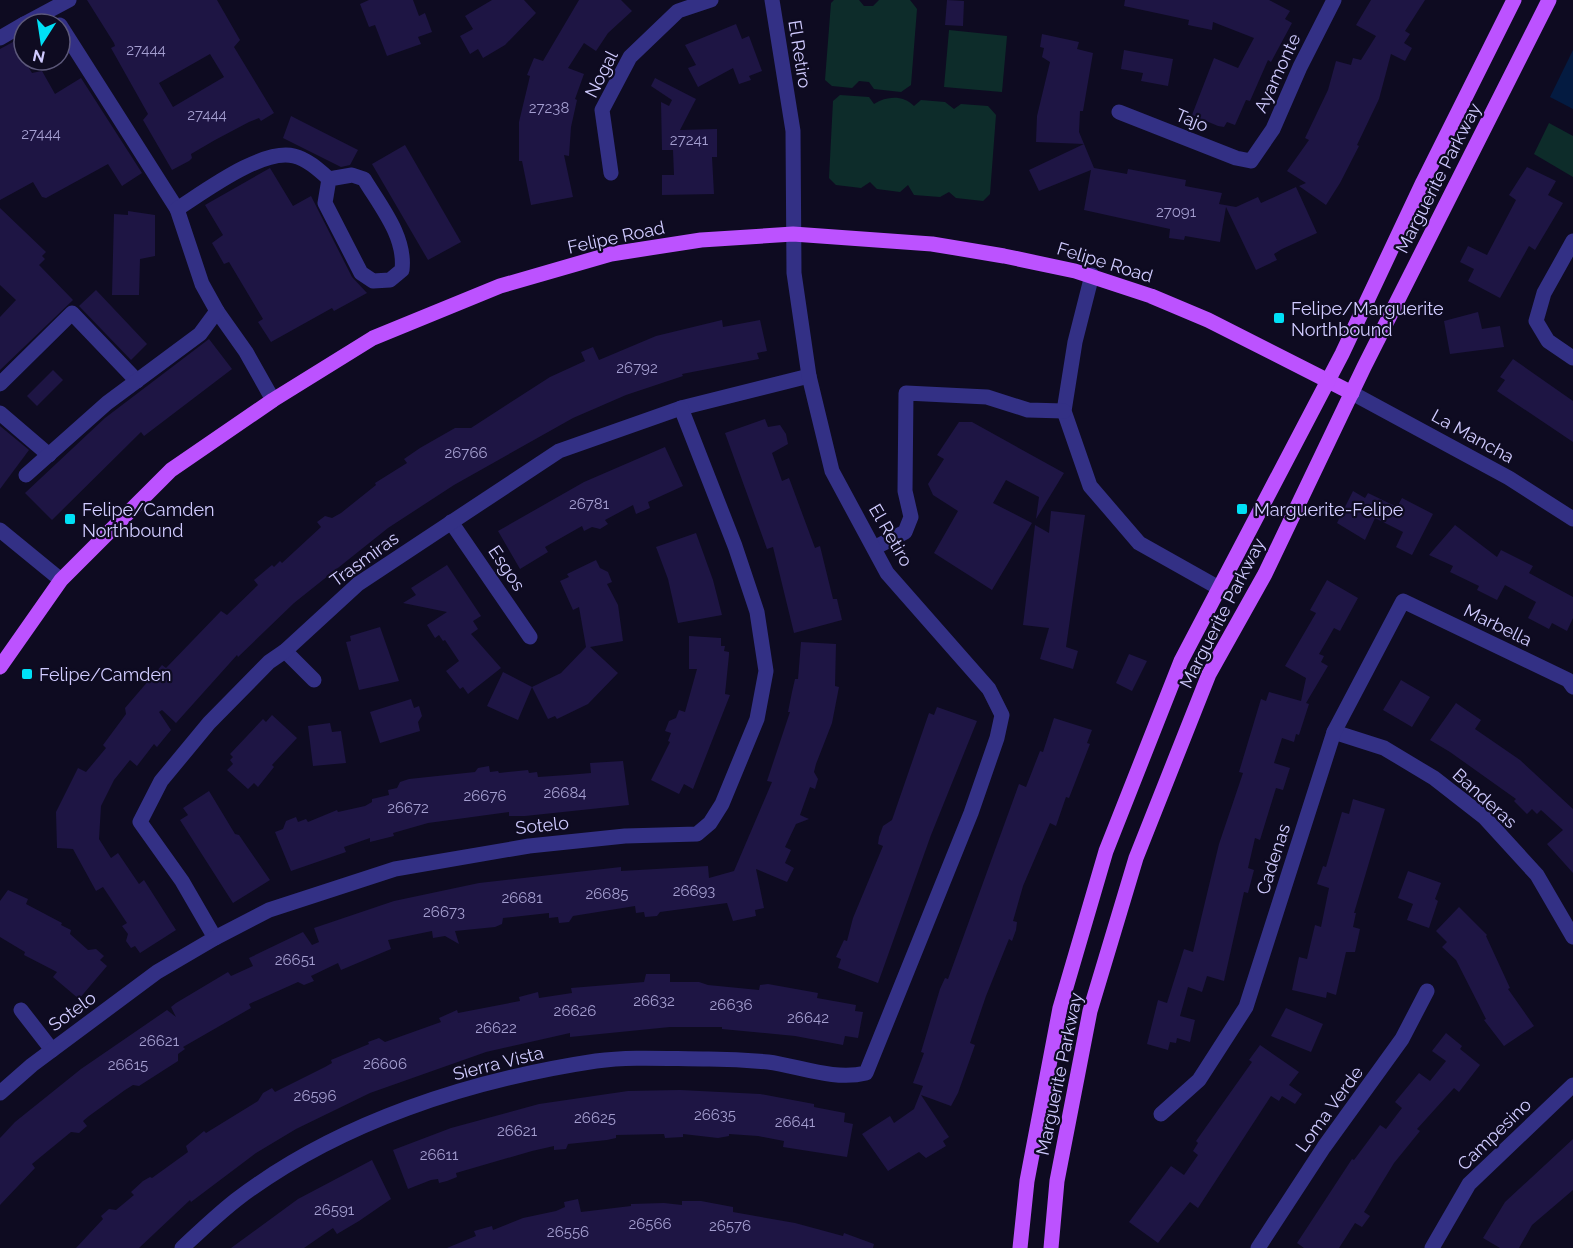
<svg xmlns="http://www.w3.org/2000/svg" width="1573" height="1248" font-family="Raleway,sans-serif">
  <style>
    .green { fill: #0d2c2a }
    .water { fill: #041b41 }
    .building { fill: #1e1544; fill-rule: evenodd }
    .lines { fill: none; stroke-linecap: round; stroke-linejoin: round }
    .minor { stroke: #333085; stroke-width: 15 }
    .major { stroke: #bc52ff; stroke-width: 15 }
    .poi-dot { fill: #00e0f6; stroke: #0e0b21; stroke-width: 2 }
    .labels { text-anchor: middle; dominant-baseline: central; stroke-width: 4.5; stroke-linejoin: round; paint-order: stroke }
    .number-label { font-size: 15px; fill: #a49ed0 }
    .street-label { font-size: 18px; fill: #d0cbff; stroke: #0e0b21 }
    .poi-label { font-size: 18px; fill: #d0cbff; stroke: #0e0b21; text-anchor: start }
  </style>
  <rect width="100%" height="100%" fill="#0e0b21"/>
  <g class="green">
    <path d="M834 0H859L864 6H873L879 0H910L917 9 911 85 901 92 874 89 869 82 859 81 852 88 832 86 825 80 831 3Z"/>
    <path d="M949 30 1007 36 1002 92 944 87Z"/>
    <path d="M840 95 869 97 874 104C887 96 903 95 914 106L921 100 945 102 954 109 961 104 988 106 996 115 990 194 983 201 956 198 949 192 940 197 914 195 908 185 900 192 877 189 870 182 861 188 836 185 829 178 833 101Z"/>
    <path d="M1549 123 1573 136V177L1534 154Z"/>
  </g>
  <path class="water" d="M1573 50V109L1550 97Z"/>
  <g class="building">
    <path d="M87 0H217L240 40 234 47 274 113 261 121 259 118 249 122 215 140 191 154 192 158 189 161 172 170 143 120 148 114 111 48 115 46 114 43ZM210 54 224 77 173 107 159 83Z"/>
    <path d="M369 0H413L419 16 425 13 432 32 418 37 421 44 387 56 375 25 369 27 360 4Z"/>
    <path d="M492 0H524L536 13 505 45 483 58 478 49 470 54 460 36 473 29 465 16Z"/>
    <path d="M579 0H621L632 11 608 33 596 51 584 43 568 68 584 74 575 99 577 100 571 127 569 156 564 155 573 197 531 205 522 161H519V122L530 76 527 75 534 58 543 61Z"/>
    <path d="M947 0 964 1 963 26 945 25Z"/>
    <path d="M1125 0H1269L1290 11 1285 19 1292 23 1271 62 1268 60 1250 101 1246 100 1235 125 1227 122 1224 127 1218 126 1192 115 1214 58 1238 68 1254 38 1213 22 1212 30 1188 25 1189 20 1124 6Z"/>
    <path d="M1371 0H1425L1405 31 1410 34 1404 43 1412 48 1405 61 1391 54 1379 99 1357 145 1359 146 1340 183 1326 205 1299 186 1306 183 1287 171 1309 140 1305 138 1328 90 1336 61 1351 65 1353 58 1361 60 1376 36 1356 25Z"/>
    <path d="M736 24 742 39 749 36 762 71 749 76 751 80 739 84 733 68 698 87 688 68 696 65 685 45Z"/>
    <path d="M1042 34 1079 42 1077 49 1093 53 1083 111H1080L1079 132 1084 144 1036 142 1037 116 1050 62 1042 57 1044 48 1040 47Z"/>
    <path d="M24 36V60L32 73 42 71 55 94 81 78 142 173 122 186 108 164 46 198 42 197 33 182 0 200V49Z"/>
    <path d="M1124 50 1173 59 1168 86 1141 81 1143 73 1121 69Z"/>
    <path d="M655 78 696 99 680 130 717 129V157H712L714 194 662 195V175H674L673 150H662L661 102 669 106 672 100 651 86Z"/>
    <path d="M291 116 358 150 350 165 341 167 283 138Z"/>
    <path d="M1084 144 1094 168 1127 174 1128 169 1186 180 1185 186 1222 193 1219 204 1236 207 1258 197 1261 203 1296 187 1317 233 1282 249 1274 254 1277 260 1256 270 1226 207 1220 242 1185 236 1184 240 1169 238 1170 229 1084 210 1091 170 1039 191 1029 170Z"/>
    <path d="M405 145 461 242 428 260 372 164Z"/>
    <path d="M1527 167 1556 181 1548 195 1563 203 1535 250 1529 246 1500 298 1468 281 1474 269 1460 262 1468 246 1487 255 1516 200 1509 195Z"/>
    <path d="M270 168 293 206 311 196 352 277 367 293 334 311 332 308 271 342 258 322 263 319 229 262 224 264 212 243 223 235 205 205Z"/>
    <path d="M0 208 46 252 42 256 45 259 39 265 73 300 0 370V317L16 300 0 285Z"/>
    <path d="M128 211 155 215V256L140 259 139 295H112L114 214 128 215Z"/>
    <path d="M96 290 147 344 131 360 79 306Z"/>
    <path d="M1478 312 1482 329 1500 326 1504 347 1450 354 1444 321Z"/>
    <path d="M722 320 723 327 760 320 767 351 757 353 759 359 682 374 683 376 626 395 573 418 454 485 388 528 294 603 238 657 237 655 176 723 162 710 159 712 171 730 157 747 154 744 137 766 130 760 114 780 101 806 99 839 111 858 118 853 139 884 144 880 176 930 140 953 135 946 131 948 126 941 128 934 122 926 127 923 103 887 96 891 73 849 57 848 56 812 78 768 86 772 106 748 103 745 126 714 125 708 162 665 166 668 221 611 227 615 258 585 254 580 272 565 274 567 280 561 282 563 321 527 317 522 325 516 332 518 341 513 376 485 375 483 407 463 404 459 420 448 455 428H471L550 377 585 361 581 352 593 347 599 360 656 336Z"/>
    <path d="M209 339 232 369 144 436 141 432 52 520 25 493 105 418Z"/>
    <path d="M1513 359 1573 401V442L1497 391 1505 380 1500 377Z"/>
    <path d="M53 370 63 380 37 406 27 396Z"/>
    <path d="M765 419 768 427 780 425 786 434 788 444 772 453 782 481 789 478 815 548 820 546 833 599H837L842 620 794 633 773 547 767 549 725 433Z"/>
    <path d="M959 422H972L1064 473 1036 519 1039 497 1006 480 993 503 1032 523 992 590 934 553 958 511 933 495 928 484 944 459 937 455Z"/>
    <path d="M0 426 29 450 0 489Z"/>
    <path d="M665 447 683 486 648 502 650 508 636 514 633 505 605 520 608 524 600 529 592 527 584 531 582 526 545 547 548 552 520 569 498 531 584 482Z"/>
    <path d="M1353 491 1365 498 1368 493 1397 507 1402 498 1433 514 1412 555 1396 547 1403 532 1375 518 1365 540 1337 523Z"/>
    <path d="M1051 511 1085 515 1066 647 1078 651 1073 669 1040 659 1049 628 1023 625 1035 525 1049 533Z"/>
    <path d="M1455 525 1497 557 1501 550 1533 566 1529 573 1573 597V618L1567 631 1552 623 1549 629 1528 618 1536 602 1505 585 1497 600 1477 590 1479 586 1450 572 1453 566 1429 555Z"/>
    <path d="M696 533 713 580 722 615 678 623 668 579 656 547Z"/>
    <path d="M596 560 600 568 608 572 612 582 607 584 618 605 623 641 590 647 618 673 588 704 557 719 555 716 548 719 532 687 518 720 487 706 503 672 532 687 561 673 586 647 579 607 573 610 560 581 569 577 567 574Z"/>
    <path d="M447 565 481 616 473 621 478 629 471 634 501 668 468 694 463 687 460 689 446 671 459 661 445 640 443 641 439 635 435 638 427 625 447 612 403 603 416 595 411 588Z"/>
    <path d="M1327 580 1358 598 1340 631 1334 628 1319 654 1324 656 1321 662 1328 666 1306 703 1309 704 1299 735 1296 734 1294 742 1282 738 1274 763 1290 768 1283 790 1276 788 1260 840 1255 838 1248 868 1254 870 1248 893 1244 892 1224 981 1207 976 1202 992 1188 987 1180 1016 1195 1020 1190 1042 1177 1038 1176 1043 1170 1042 1168 1050 1147 1044 1158 1000 1167 1003 1184 949 1193 952 1219 844 1243 773 1239 772 1261 699 1266 701 1269 692 1301 701 1306 678 1285 666 1316 613 1310 610Z"/>
    <path d="M380 627 399 681 359 690 346 642 351 641 350 636Z"/>
    <path d="M689 636 721 638V646H725L724 651 729 652V655L725 694 730 695 693 789 684 784 679 794 651 780 670 742 668 741 671 733 665 731 669 721 676 718 679 710 685 712 697 669H689Z"/>
    <path d="M801 642 836 644 835 686 839 687 832 723 816 764 814 772 818 779 815 789 810 787 800 815 809 819 796 824 785 847 791 850 785 863 794 868 787 882 756 869 764 908 755 910 756 916 733 921 727 903 660 912 657 916 645 917 644 912 636 913 635 906 573 916 569 922 559 923 558 917 549 918V913L503 918 502 924 495 927 455 931 459 944 445 936 433 938 432 931 388 940 391 949 341 970 338 963 311 976 314 981 304 985 298 982 249 1004 251 1008 183 1047 185 1049 178 1054V1061L139 1086 133 1085 125 1090 89 1116 83 1121 87 1126 79 1133 71 1132 32 1164 35 1168 0 1205V1138L15 1122 81 1069 167 1010 176 1017 171 1007 176 1003 228 972 231 976 253 966 249 958 303 932 312 945 319 942 314 928 394 901 479 883 621 867V871L708 866 709 878 734 871 772 782 767 781 790 712H788L792 692 795 679H798Z"/>
    <path d="M1129 654 1147 661 1132 691 1116 683Z"/>
    <path d="M1401 680 1430 697 1412 727 1383 710Z"/>
    <path d="M411 699 414 708 419 706 422 716 418 722 420 731 380 743 370 712Z"/>
    <path d="M1456 703 1481 720 1475 729 1520 760 1573 809V873L1547 844 1563 830 1541 810 1537 814 1532 809 1527 814 1514 801 1516 799 1450 752 1430 740Z"/>
    <path d="M937 707 977 721 931 835 878 983 838 968 841 959 836 957 844 940 847 941 853 918 883 846 878 844 879 837 883 826 892 820 929 713 934 715Z"/>
    <path d="M272 715 297 738 272 765 274 767 258 787 254 783 248 789 227 770 233 764 230 760 233 757 230 754 263 719 266 722Z"/>
    <path d="M1054 718 1092 730 1087 743 1090 744 1069 798 1066 797 1056 826 1050 823 1023 886 1013 921 1017 922 1016 930 1012 941 1009 939 986 996 970 1043 975 1045 958 1093 951 1106 921 1095 949 1137 943 1141 946 1146 926 1158 919 1152 888 1171 862 1134 890 1116 894 1123 914 1109 923 1086 913 1083 924 1053 921 1052 940 989 945 978 948 979 1019 784 1026 787 1040 751 1043 752Z"/>
    <path d="M330 723 332 732 341 731 346 763 313 766 308 726Z"/>
    <path d="M623 761 629 805 525 816H509V812L428 823 393 833 394 836 370 842V838L344 847 346 852 291 871 275 832 283 829 286 821 296 817 298 822 306 819 308 822 337 810 338 812 365 806 372 802V799L389 795 388 790 397 788 400 782 409 779 475 772 478 768 489 766 490 772 498 771 499 773 528 770 529 773 537 772 538 777 567 775 591 773 590 763Z"/>
    <path d="M209 791 235 834 239 835 270 880 233 903 180 820 188 815 183 808Z"/>
    <path d="M1353 799 1385 809 1354 913H1356L1353 927 1360 929 1355 952H1346L1336 995 1327 992 1326 998 1292 990 1299 957 1307 959 1315 925 1321 927 1329 888 1317 884 1323 866 1326 867 1342 812 1349 814Z"/>
    <path d="M1408 871 1441 883 1435 899 1438 901 1429 928 1407 920 1413 904 1398 898Z"/>
    <path d="M8 890 28 899 26 904 62 923 61 925 71 930 70 934 88 950 96 949 104 956 100 960 107 966 79 999 53 977 57 972 24 955 25 952 0 937V901Z"/>
    <path d="M1459 907 1487 935 1486 936 1510 988 1508 989 1534 1026 1504 1046 1484 1020 1486 1019 1456 960 1442 947 1447 942 1436 931Z"/>
    <path d="M646 974H670V982H699L708 985 759 990 760 985 768 984 818 993 817 998 856 1005 855 1011 863 1012 858 1038 845 1036 843 1045 795 1036 722 1029V1027H670L570 1037V1033L486 1052 370 1093 296 1129 256 1153 191 1202 190 1200 139 1248H76L103 1219 101 1216 109 1209 116 1210 134 1195 131 1192 143 1181 150 1177 152 1178 188 1152 186 1146 204 1131 206 1133 258 1101 263 1093 272 1088 275 1092 325 1067 332 1063 331 1060 369 1044 368 1042 379 1038 385 1042 441 1022 439 1018 457 1010 458 1013 520 1001 519 997 538 992 539 998 572 993 571 988 644 982Z"/>
    <path d="M1286 1008 1323 1024 1311 1052 1271 1036Z"/>
    <path d="M1446 1033 1462 1046 1460 1049 1480 1065 1459 1092 1454 1088 1417 1129 1420 1131 1394 1163 1364 1212 1370 1216 1362 1227 1355 1223 1339 1248H1304L1297 1243 1352 1159 1354 1160 1380 1125 1386 1129 1402 1108 1395 1102 1419 1073 1430 1081 1446 1061 1432 1051Z"/>
    <path d="M1260 1045 1299 1072 1289 1085 1302 1094 1295 1104 1282 1096 1279 1101 1271 1096 1198 1208 1190 1202 1158 1243 1129 1222 1171 1166 1184 1175 1198 1155 1193 1151 1198 1143 1196 1141 1252 1062 1249 1060Z"/>
    <path d="M680 1090 760 1094 814 1104V1107L845 1113 844 1122 853 1124 847 1157 783 1147 784 1141 758 1136 729 1134V1136L718 1138 683 1134V1137L665 1138 664 1134 616 1135V1138L607 1140 568 1144 566 1149 554 1150V1146L532 1151 456 1173 457 1177 447 1181 439 1183 438 1179 431 1180 408 1189 393 1150 451 1128 539 1104 628 1091Z"/>
    <path d="M1573 1139V1190L1532 1225 1519 1248H1500L1483 1238 1505 1202Z"/>
    <path d="M372 1160 391 1199 359 1221 337 1234 333 1228 304 1248H231L298 1199Z"/>
    <path d="M578 1199 581 1212 631 1206V1204L664 1203 682 1205V1201H701L733 1207V1212L795 1223 843 1236 844 1233 874 1244 873 1248H447L476 1236 474 1231 492 1226 493 1230 523 1218 556 1211 565 1207 564 1202Z"/>
  </g>
  <g class="lines">
    <g class="minor">
      <path d="M24 24 69 0"/>
      <path d="M60 25 177 209"/>
      <path d="M0 38 24 24"/>
      <path d="M1119 112 1236 158 1251 161 1273 129 1300 67 1334 0"/>
      <path d="M611 173 602 110 630 57 678 11 711 0"/>
      <path d="M1573 241 1544 293 1536 321 1548 341 1573 358"/>
      <path d="M1092 275 1075 342 1064 411 1090 486 1139 543 1219 588"/>
      <path d="M217 311 246 352 273 400"/>
      <path d="M0 384 72 313 137 381"/>
      <path d="M1352 393 1509 478 1573 519"/>
      <path d="M0 413 49 455"/>
      <path d="M26 475 107 403 200 334 217 311 202 284 177 209C204 192 262 148 294 156 307 159 319 170 329 179L325 203 361 273 373 281 390 280 402 270C406 237 381 207 364 179L352 175 329 179"/>
      <path d="M451 522 530 637"/>
      <path d="M0 530 61 580"/>
      <path d="M874 548 905 532 911 517 905 491 906 393 987 397 1028 410 1064 411"/>
      <path d="M285 651 314 680"/>
      <path d="M1334 732 1384 748 1434 778 1484 817 1537 875 1573 937"/>
      <path d="M215 938 182 881 140 822 161 781 209 723 269 662 285 651 358 584 559 451 681 408 809 376"/>
      <path d="M21 1010 52 1050"/>
      <path d="M0 1093 32 1065 157 972 215 938 269 910 395 869 529 846 625 836 697 834 710 823 722 804 757 719 766 671 757 612 735 546 681 408"/>
      <path d="M1161 1114 1199 1080 1246 1007 1334 732 1403 601 1568 680 1573 687"/>
      <path d="M182 1248C199 1232 217 1215 236 1200 338 1122 470 1080 596 1061 633 1056 671 1059 709 1059 728 1059 748 1060 768 1062 799 1066 834 1081 866 1073L971 813 997 738 1002 715 989 689 887 573 832 471 809 376 794 273 793 131 772 0"/>
      <path d="M1258 1248 1324 1147 1402 1039 1427 991"/>
      <path d="M1432 1248 1469 1184 1573 1085"/>
    </g>
    <g class="major">
      <path d="M0 667 61 580 171 470 273 400 373 338 500 286 611 254 701 240 793 234 932 244 1004 256 1075 271 1151 296 1208 320 1352 393"/>
      <path d="M1020 1248 1027 1181 1060 1008 1106 851 1181 661 1342 354 1423 182 1514 0"/>
      <path d="M1051 1248 1057 1181 1090 1011 1136 858 1209 674 1265 574 1364 367 1549 0"/>
    </g>
  </g>
  <g class="poi-dot">
    <rect x="1273" y="312" width="12" height="12" rx="3"/>
    <rect x="1236" y="503" width="12" height="12" rx="3"/>
    <rect x="64" y="513" width="12" height="12" rx="3"/>
    <rect x="21" y="668" width="12" height="12" rx="3"/>
  </g>
  <g class="labels">
    <g class="number-label">
      <text x="146" y="50">27444</text>
      <text x="549" y="108">27238</text>
      <text x="207" y="115">27444</text>
      <text x="41" y="134">27444</text>
      <text x="689" y="140">27241</text>
      <text x="1176" y="212">27091</text>
      <text x="637" y="368">26792</text>
      <text x="466" y="453">26766</text>
      <text x="589" y="504">26781</text>
      <text x="565" y="793">26684</text>
      <text x="485" y="796">26676</text>
      <text x="408" y="808">26672</text>
      <text x="694" y="891">26693</text>
      <text x="607" y="894">26685</text>
      <text x="522" y="898">26681</text>
      <text x="444" y="912">26673</text>
      <text x="295" y="960">26651</text>
      <text x="654" y="1001">26632</text>
      <text x="731" y="1005">26636</text>
      <text x="575" y="1011">26626</text>
      <text x="808" y="1018">26642</text>
      <text x="496" y="1028">26622</text>
      <text x="159" y="1041">26621</text>
      <text x="385" y="1064">26606</text>
      <text x="128" y="1065">26615</text>
      <text x="315" y="1096">26596</text>
      <text x="715" y="1115">26635</text>
      <text x="595" y="1118">26625</text>
      <text x="795" y="1122">26641</text>
      <text x="517" y="1131">26621</text>
      <text x="439" y="1155">26611</text>
      <text x="334" y="1210">26591</text>
      <text x="650" y="1224">26566</text>
      <text x="730" y="1226">26576</text>
      <text x="568" y="1232">26556</text>
    </g>
    <g class="street-label">
      <text transform="translate(800 54) rotate(81)">El Retiro</text>
      <text transform="translate(1277 73) rotate(-65)">Ayamonte</text>
      <text transform="translate(601 74) rotate(-63)">Nogal</text>
      <text transform="translate(1192 120) rotate(22)">Tajo</text>
      <text transform="translate(1438 178) rotate(-63)">Marguerite Parkway</text>
      <text transform="translate(616 237) rotate(-12)">Felipe Road</text>
      <text transform="translate(1105 262) rotate(17)">Felipe Road</text>
      <text transform="translate(1473 436) rotate(29)">La Mancha</text>
      <text transform="translate(891 535) rotate(60)">El Retiro</text>
      <text transform="translate(364 559) rotate(-36)">Trasmiras</text>
      <text transform="translate(507 568) rotate(56)">Esgos</text>
      <text transform="translate(1222 613) rotate(-63)">Marguerite Parkway</text>
      <text transform="translate(1498 625) rotate(26)">Marbella</text>
      <text transform="translate(1485 798) rotate(42)">Banderas</text>
      <text transform="translate(542 825) rotate(-6)">Sotelo</text>
      <text transform="translate(1273 859) rotate(-72)">Cadenas</text>
      <text transform="translate(72 1011) rotate(-36)">Sotelo</text>
      <text transform="translate(498 1063) rotate(-14)">Sierra Vista</text>
      <text transform="translate(1059 1074) rotate(-78)">Marguerite Parkway</text>
      <text transform="translate(1329 1109) rotate(-54)">Loma Verde</text>
      <text transform="translate(1494 1134) rotate(-44)">Campesino</text>
    </g>
    <g class="poi-label">
      <text x="1291" y="308">Felipe/Marguerite<tspan x="1291" dy="21">Northbound</tspan></text>
      <text x="82" y="509">Felipe/Camden<tspan x="82" dy="21">Northbound</tspan></text>
      <text x="1254" y="509">Marguerite-Felipe</text>
      <text x="39" y="674">Felipe/Camden</text>
    </g>
  </g>
  <g transform="translate(42 42) rotate(192)"><circle r="28" fill="#0e0b21" stroke="#5c587a" stroke-width="1.5"/>
  <path d="M0-4.5L10 22L0 15L-10 22Z" fill="#00e0f6"/>
  <text y="-9" font-size="16" font-weight="bold" text-anchor="middle" fill="#d0cbff">N</text>
  </g>
</svg>
